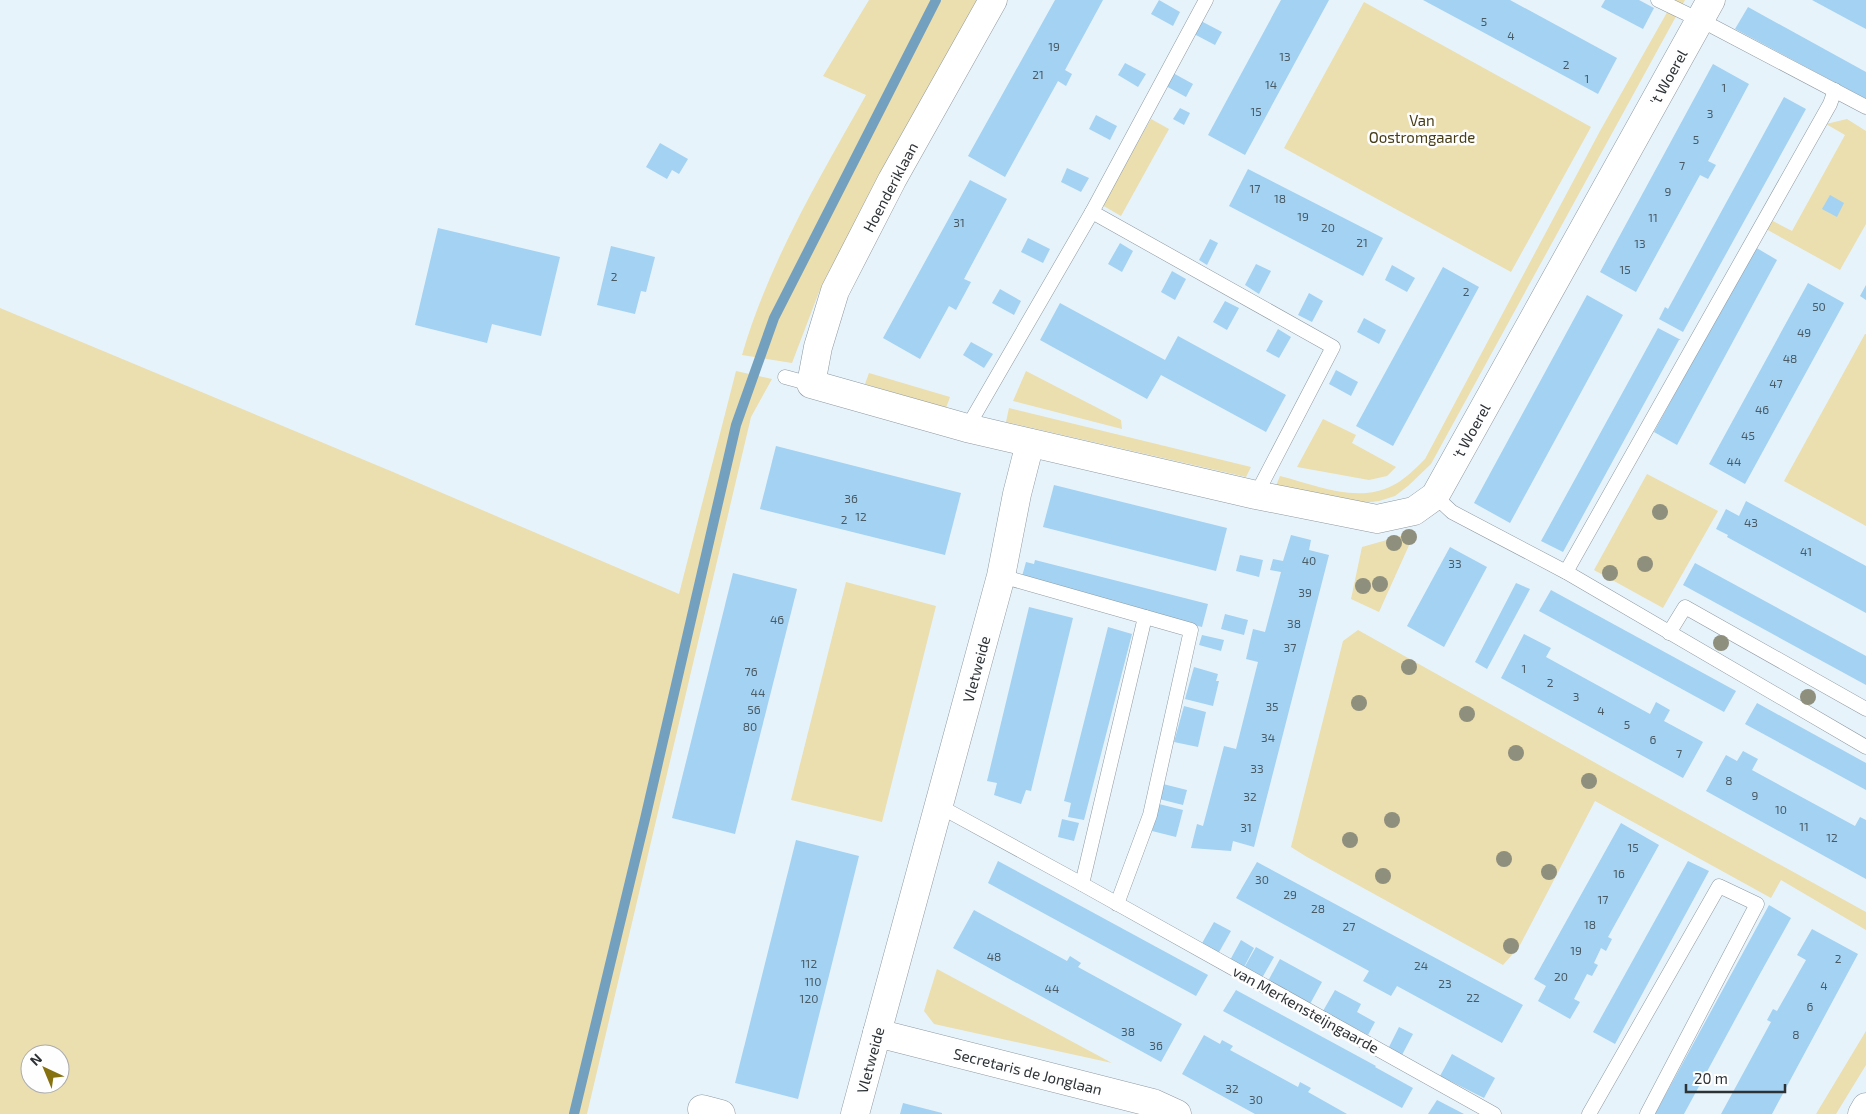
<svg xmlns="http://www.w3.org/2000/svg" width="1866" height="1114" font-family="'Exo 2',sans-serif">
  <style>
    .green { fill: #ebdeaf; fill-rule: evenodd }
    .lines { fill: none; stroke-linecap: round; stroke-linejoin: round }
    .stream { stroke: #73a0be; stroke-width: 10 }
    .building { fill: #a3d2f2 }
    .service-casing { stroke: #8e99a1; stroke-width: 15 }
    .minor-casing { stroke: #8e99a1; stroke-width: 29 }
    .service { stroke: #fff; stroke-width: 14 }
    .minor { stroke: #fff; stroke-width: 28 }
    .tree { fill: #8f8f7d }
    .labels { text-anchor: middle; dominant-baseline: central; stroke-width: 5; stroke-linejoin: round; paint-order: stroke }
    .number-label { font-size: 12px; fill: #4a5a64 }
    .street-label { font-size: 15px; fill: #2d3235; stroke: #fefefe }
    .park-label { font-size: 15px; fill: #473d16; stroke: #fefefe }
  </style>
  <rect width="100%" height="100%" fill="#e7f3fb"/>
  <g class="green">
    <path d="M869 0H980L858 217 819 292 792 363 742 355C769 262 819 179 866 95L823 76Z"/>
    <path d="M1674 0H1685L1431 464 1408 486 1395 496 1379 501 1363 503 1276 486 1280 476C1319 486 1361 506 1399 482 1408 476 1417 467 1425 459L1600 131Z"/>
    <path d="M1364 2 1591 127 1511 272 1284 148Z"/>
    <path d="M1151 119 1169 129 1121 216 1102 205Z"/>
    <path d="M1847 119 1866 131V224L1840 270 1766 229 1773 221 1792 231 1845 135 1826 124Z"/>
    <path d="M0 308 393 472 679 594 736 371 772 379 751 417 587 1114H0ZM30 1054H60V1084H30Z"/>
    <path d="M1865 334H1866V526L1784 481Z"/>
    <path d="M1026 371 1121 420 1122 429 1013 401Z"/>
    <path d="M869 373 950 397 946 408 865 384Z"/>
    <path d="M1009 408 1251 467 1246 477 1006 422Z"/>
    <path d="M1323 419 1356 435 1352 443 1396 467 1387 476 1369 480 1297 467Z"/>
    <path d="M1647 474 1718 511 1663 608 1594 570Z"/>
    <path d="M1415 532 1379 612 1351 599 1362 547Z"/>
    <path d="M846 582 936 606 882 822 791 800Z"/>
    <path d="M1358 630 1610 771 1866 912V930L1781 880 1771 898 1595 801 1519 947 1503 965 1307 857 1291 847 1343 641Z"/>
    <path d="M937 969 1112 1063 934 1024 924 1011Z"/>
    <path d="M1866 1031V1065L1836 1114H1816Z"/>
  </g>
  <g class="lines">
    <path class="stream" d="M574 1114 645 819 736 425 774 318 936 0"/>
  </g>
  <g class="building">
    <path d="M1055 0H1103L1065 70 1072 74 1066 86 1058 81 1005 177 968 156Z"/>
    <path d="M1159 0 1180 12 1173 26 1151 14Z"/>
    <path d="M1281 0H1329L1245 155 1208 135Z"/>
    <path d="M1423 0H1510L1617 58 1598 94Z"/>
    <path d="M1605 0H1639L1654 8 1643 29 1601 7Z"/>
    <path d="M1812 0H1866V29L1849 20Z"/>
    <path d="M1748 7 1866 72V99L1735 29Z"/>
    <path d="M1201 21 1222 32 1215 45 1194 34Z"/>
    <path d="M1125 63 1146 74 1138 87 1118 75Z"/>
    <path d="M1713 64 1749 84 1708 161 1716 165 1708 179 1700 175 1636 292 1600 272Z"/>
    <path d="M1173 73 1193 84 1186 97 1166 86Z"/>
    <path d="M1784 97 1806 109 1683 332 1659 319 1665 307 1668 309Z"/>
    <path d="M1180 108 1190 113 1184 125 1173 119Z"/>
    <path d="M1096 115 1117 126 1110 140 1089 129Z"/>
    <path d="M660 143 688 159 679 174 672 170 667 179 646 167Z"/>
    <path d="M1067 168 1089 178 1081 192 1061 182Z"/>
    <path d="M1248 169 1383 238 1363 276 1229 206Z"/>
    <path d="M970 180 1007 199 964 279 971 282 956 310 949 306 920 359 883 338Z"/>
    <path d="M1830 195 1844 203 1837 217 1822 209Z"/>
    <path d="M438 228 560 257 541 336 492 324 487 343 415 325Z"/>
    <path d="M1028 238 1050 249 1043 263 1021 252Z"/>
    <path d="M1210 239 1218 243 1207 265 1199 260Z"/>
    <path d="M1120 243 1133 251 1122 272 1108 264Z"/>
    <path d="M611 246 655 257 646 292 641 291 635 314 597 305Z"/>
    <path d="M1755 247 1777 260 1677 445 1654 432Z"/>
    <path d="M1256 264 1271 271 1259 294 1245 285Z"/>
    <path d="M1392 265 1415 278 1407 292 1385 280Z"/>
    <path d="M1443 267 1479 287 1393 446 1356 426Z"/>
    <path d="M1172 271 1186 279 1175 300 1161 292Z"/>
    <path d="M1808 283 1844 303 1745 484 1709 464Z"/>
    <path d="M1866 285V300L1860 296Z"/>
    <path d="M1000 289 1021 301 1014 315 992 303Z"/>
    <path d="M1309 293 1323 301 1312 322 1298 315Z"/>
    <path d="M1587 295 1623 315 1510 523 1474 503Z"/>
    <path d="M1225 301 1239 308 1227 330 1213 322Z"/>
    <path d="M1060 303 1165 360 1178 336 1286 395 1266 432 1161 375 1147 399 1040 340Z"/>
    <path d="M1364 318 1386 330 1379 344 1357 332Z"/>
    <path d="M1658 328 1681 340H1679L1563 552 1541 541Z"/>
    <path d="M1278 329 1291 337 1279 358 1266 351Z"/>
    <path d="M971 342 993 354 984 368 963 355Z"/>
    <path d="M1336 370 1358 382 1351 396 1329 384Z"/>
    <path d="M776 446 961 493 945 555 760 509Z"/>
    <path d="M1054 485 1227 528 1216 571 1043 527Z"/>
    <path d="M1746 501 1866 566V613L1727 537 1728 535 1716 529 1726 509 1739 516Z"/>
    <path d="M1291 535 1311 540 1309 550 1329 555 1254 847 1233 841 1231 851 1191 848 1197 824 1203 826 1224 746 1236 749 1258 662 1246 659 1253 629 1265 632 1281 572 1270 570 1273 559 1283 561Z"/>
    <path d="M1450 547 1487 567 1444 647 1407 626Z"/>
    <path d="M1240 555 1263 560 1259 577 1236 571Z"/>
    <path d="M1035 560 1208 604 1202 627 1029 584 1021 580 1026 562 1034 564Z"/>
    <path d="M1695 563 1866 656V685L1683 585Z"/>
    <path d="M733 573 797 589 735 834 672 818Z"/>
    <path d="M1516 583 1530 589 1487 669 1475 662Z"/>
    <path d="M1551 590 1736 691 1724 712 1539 611Z"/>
    <path d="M1029 607 1073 618 1031 791 1026 790 1021 804 994 795 997 783 987 781Z"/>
    <path d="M1225 614 1248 620 1244 635 1221 629Z"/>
    <path d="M1108 627 1132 634 1084 820 1068 817 1071 803 1064 801Z"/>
    <path d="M1524 634 1551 648 1546 657 1650 714 1656 702 1670 710 1664 721 1703 742 1683 778 1501 678Z"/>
    <path d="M1202 635 1224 640 1221 651 1199 645Z"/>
    <path d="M1194 667 1218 674 1216 681H1219L1213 706 1185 699Z"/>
    <path d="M1757 703 1866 763V790L1745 724Z"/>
    <path d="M1184 706 1206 712 1198 747 1174 742Z"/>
    <path d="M1743 751 1758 759 1752 770 1855 826 1860 817 1866 820V879L1706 791 1726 755 1737 761Z"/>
    <path d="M1163 784 1187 790 1183 805 1159 799Z"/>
    <path d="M1159 804 1183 810 1176 837 1152 831Z"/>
    <path d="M1062 819 1079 823 1074 841 1058 837Z"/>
    <path d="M1621 823 1659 845 1608 937 1612 939 1606 951 1601 948 1594 963 1598 965 1592 976 1587 974 1574 999 1580 1002 1570 1019 1538 1001 1546 986 1534 979Z"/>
    <path d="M796 840 859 856 798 1099 735 1083Z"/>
    <path d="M998 861 1208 975 1196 996 988 883Z"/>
    <path d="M1688 861 1709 871 1615 1044 1593 1032Z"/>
    <path d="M1257 862 1523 1005 1502 1043 1397 986 1391 996 1363 981 1369 971 1236 898Z"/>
    <path d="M1769 905 1791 918 1756 981 1684 1114H1655Z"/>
    <path d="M974 910 1067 961 1070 956 1081 963 1078 967 1182 1024 1161 1062 953 948Z"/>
    <path d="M1214 922 1231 931 1218 954 1201 945Z"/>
    <path d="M1812 929 1858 954 1772 1114H1721L1771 1022 1767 1020 1773 1009 1777 1011 1806 960 1797 955Z"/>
    <path d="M1241 940 1254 948 1243 969 1229 962Z"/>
    <path d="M1256 947 1274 957 1262 978 1244 968Z"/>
    <path d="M1280 959 1322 982 1310 1004 1268 981Z"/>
    <path d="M1236 990 1376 1066 1375 1067 1413 1088 1402 1108 1223 1011Z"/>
    <path d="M1335 990 1361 1004 1357 1012 1375 1022 1368 1035 1323 1011Z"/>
    <path d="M1399 1027 1413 1034 1402 1055 1389 1047Z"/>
    <path d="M1204 1035 1220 1044 1222 1040 1233 1046 1230 1050 1298 1087 1300 1082 1311 1088 1308 1092 1347 1114H1255L1182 1074Z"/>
    <path d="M1452 1054 1495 1078 1484 1098 1440 1076Z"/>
    <path d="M1437 1100 1464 1114H1428Z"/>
    <path d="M903 1103 942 1113V1114H900Z"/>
  </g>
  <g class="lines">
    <g class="service-casing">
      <g id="service">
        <path d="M1658 0 1714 27 1866 107"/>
        <path d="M1092 212 1333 347 1256 495"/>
        <path d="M785 377 811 384"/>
        <path d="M967 428 1092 212 1206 0"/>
        <path d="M1435 496 1452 512 1566 572 1866 747"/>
        <path d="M1566 572 1830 104 1835 90"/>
        <path d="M1001 576 1191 630 1150 815 1117 904"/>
        <path d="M1669 633 1685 607 1866 709"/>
        <path d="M939 806 1082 884 1494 1114"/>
        <path d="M1082 884 1145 617"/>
        <path d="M1589 1114 1719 886 1757 904 1647 1114"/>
      </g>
    </g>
    <g class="minor-casing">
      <g id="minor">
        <path d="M993 0 892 180 835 291 818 347 811 384 967 428 1256 495 1377 519 1414 511 1435 496 1711 0"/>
        <path d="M877 1033 1153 1103 1177 1114"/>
        <path d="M702 1109 721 1114"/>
        <path d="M855 1114 1001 576 1017 494 1030 443"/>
        <path d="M1862 1114 1866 1107"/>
      </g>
    </g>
    <use href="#service" class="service"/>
    <use href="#minor" class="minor"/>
  </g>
  <g class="tree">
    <circle cx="1660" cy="512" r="8"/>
    <circle cx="1409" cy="537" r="8"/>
    <circle cx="1394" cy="543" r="8"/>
    <circle cx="1645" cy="564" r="8"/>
    <circle cx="1610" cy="573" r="8"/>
    <circle cx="1380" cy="584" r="8"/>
    <circle cx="1363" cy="586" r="8"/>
    <circle cx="1721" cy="643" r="8"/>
    <circle cx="1409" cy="667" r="8"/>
    <circle cx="1808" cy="697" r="8"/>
    <circle cx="1359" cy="703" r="8"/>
    <circle cx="1467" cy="714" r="8"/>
    <circle cx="1516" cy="753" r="8"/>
    <circle cx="1589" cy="781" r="8"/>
    <circle cx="1392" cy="820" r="8"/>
    <circle cx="1350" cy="840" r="8"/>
    <circle cx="1504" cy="859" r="8"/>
    <circle cx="1549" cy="872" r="8"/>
    <circle cx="1383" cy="876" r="8"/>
    <circle cx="1511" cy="946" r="8"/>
  </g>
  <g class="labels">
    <g class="number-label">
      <text x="1484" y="21">5</text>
      <text x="1511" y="35">4</text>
      <text x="1054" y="46">19</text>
      <text x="1285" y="56">13</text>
      <text x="1566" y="64">2</text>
      <text x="1038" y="74">21</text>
      <text x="1587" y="78">1</text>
      <text x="1271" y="84">14</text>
      <text x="1724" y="87">1</text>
      <text x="1256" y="111">15</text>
      <text x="1710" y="113">3</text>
      <text x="1696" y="139">5</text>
      <text x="1682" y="165">7</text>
      <text x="1255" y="188">17</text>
      <text x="1668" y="191">9</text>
      <text x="1280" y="198">18</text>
      <text x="1303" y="216">19</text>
      <text x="1653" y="217">11</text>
      <text x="959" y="222">31</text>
      <text x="1328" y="227">20</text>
      <text x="1362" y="242">21</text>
      <text x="1640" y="243">13</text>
      <text x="1625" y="269">15</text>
      <text x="614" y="276">2</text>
      <text x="1466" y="291">2</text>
      <text x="1819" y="306">50</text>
      <text x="1804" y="332">49</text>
      <text x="1790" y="358">48</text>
      <text x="1776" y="383">47</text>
      <text x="1762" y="409">46</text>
      <text x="1748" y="435">45</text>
      <text x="1734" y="461">44</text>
      <text x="851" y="498">36</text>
      <text x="861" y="516">12</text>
      <text x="844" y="519">2</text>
      <text x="1751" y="522">43</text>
      <text x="1806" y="551">41</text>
      <text x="1309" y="560">40</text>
      <text x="1455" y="563">33</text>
      <text x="1305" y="592">39</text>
      <text x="777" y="619">46</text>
      <text x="1294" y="623">38</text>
      <text x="1290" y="647">37</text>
      <text x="1524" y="668">1</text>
      <text x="751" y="671">76</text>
      <text x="1550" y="682">2</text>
      <text x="758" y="692">44</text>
      <text x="1576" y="696">3</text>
      <text x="1272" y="706">35</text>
      <text x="754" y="709">56</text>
      <text x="1601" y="710">4</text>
      <text x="1627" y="724">5</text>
      <text x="750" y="726">80</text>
      <text x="1268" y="737">34</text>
      <text x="1653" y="739">6</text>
      <text x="1679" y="753">7</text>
      <text x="1257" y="768">33</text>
      <text x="1729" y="780">8</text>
      <text x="1755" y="795">9</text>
      <text x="1250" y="796">32</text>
      <text x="1781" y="809">10</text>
      <text x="1804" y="826">11</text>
      <text x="1246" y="827">31</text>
      <text x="1832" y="837">12</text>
      <text x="1633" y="847">15</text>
      <text x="1619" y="873">16</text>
      <text x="1262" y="879">30</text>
      <text x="1290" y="894">29</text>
      <text x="1603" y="899">17</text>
      <text x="1318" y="908">28</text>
      <text x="1590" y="924">18</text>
      <text x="1349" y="926">27</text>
      <text x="1576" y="950">19</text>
      <text x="994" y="956">48</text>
      <text x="1838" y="958">2</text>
      <text x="809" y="963">112</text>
      <text x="1421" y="965">24</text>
      <text x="1561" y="976">20</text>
      <text x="813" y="981">110</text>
      <text x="1445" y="983">23</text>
      <text x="1824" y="985">4</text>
      <text x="1052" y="988">44</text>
      <text x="1473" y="997">22</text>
      <text x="809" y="998">120</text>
      <text x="1810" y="1006">6</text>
      <text x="1128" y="1031">38</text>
      <text x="1796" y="1034">8</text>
      <text x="1156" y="1045">36</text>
      <text x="1232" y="1088">32</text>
      <text x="1256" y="1099">30</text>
    </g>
    <g class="street-label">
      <text transform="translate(1668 77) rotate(-61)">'t Woerel</text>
      <text transform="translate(890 187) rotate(-62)">Hoenderiklaan</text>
      <text transform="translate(1471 431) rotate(-61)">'t Woerel</text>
      <text transform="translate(976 669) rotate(-75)">Vletweide</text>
      <text transform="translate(1306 1009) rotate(29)">van Merkensteijngaarde</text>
      <text transform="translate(870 1060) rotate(-75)">Vletweide</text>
      <text transform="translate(1028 1071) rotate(14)">Secretaris de Jonglaan</text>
    </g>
    <g class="park-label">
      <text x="1422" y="120">Van<tspan x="1422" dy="17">Oostromgaarde</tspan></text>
    </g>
  </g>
  <g transform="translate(45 1069) rotate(316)"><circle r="24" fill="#fefefe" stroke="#aaacae"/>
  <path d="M0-4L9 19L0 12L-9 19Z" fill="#867111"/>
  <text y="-8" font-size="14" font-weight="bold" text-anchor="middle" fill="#2d3235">N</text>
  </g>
  <path d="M1686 1084v8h99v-8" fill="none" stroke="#2d3235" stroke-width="2.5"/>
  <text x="1694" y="1084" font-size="15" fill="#2d3235" stroke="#fefefe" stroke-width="4" paint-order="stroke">20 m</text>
</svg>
